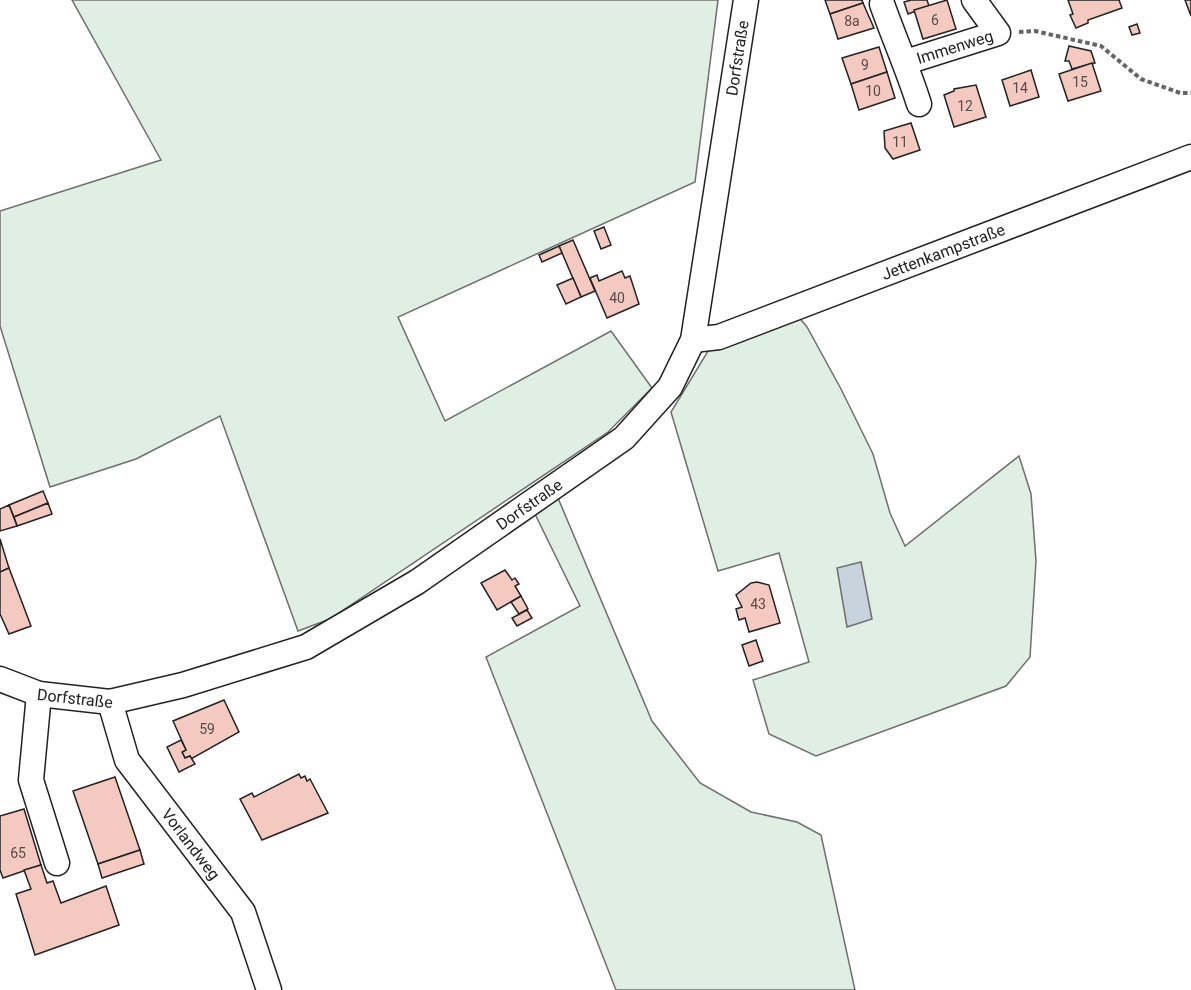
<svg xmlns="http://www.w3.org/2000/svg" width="1191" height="990" font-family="Roboto,sans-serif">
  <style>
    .green { fill: #e0efe3; stroke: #6f6f6f; stroke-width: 1.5 }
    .water { fill: #c7d3dd; stroke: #6f6f6f; stroke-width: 1.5 }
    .building { fill: #f3c9c0; stroke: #222; stroke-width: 1.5 }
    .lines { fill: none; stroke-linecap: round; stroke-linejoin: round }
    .minor-casing { stroke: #222; stroke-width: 27 }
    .path { stroke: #646464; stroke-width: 4; stroke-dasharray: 4.5 3; stroke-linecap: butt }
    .minor { stroke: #fff; stroke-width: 24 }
    .labels { text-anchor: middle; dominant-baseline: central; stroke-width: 4.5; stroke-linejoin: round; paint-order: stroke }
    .number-label { font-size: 14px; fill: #564c4a }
    .street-label { font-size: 16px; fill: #222; stroke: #fff }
  </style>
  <rect width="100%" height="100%" fill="#fff"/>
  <g class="green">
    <path d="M72 0H718L695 182 398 317 445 421 611 331 652 388 608 432 330 619 298 631 220 416 136 459 50 487 0 326V211L161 160Z"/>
    <path d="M797 315 807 327 841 389 873 454 890 513 905 546 1019 456 1031 494 1036 561 1030 657 1006 686 816 756 769 734 753 680 809 662 779 553 718 571 671 412 708 351Z"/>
    <path d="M558 498 652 721 700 783 751 812 797 822 821 835 855 990H616L486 657 580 606 535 514Z"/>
  </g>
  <path class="water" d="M861 562 872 619 847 627 837 568Z"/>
  <g class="building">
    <path d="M825 0H862L863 3 830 14Z"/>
    <path d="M911 0H927L929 6 908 14 904 2Z"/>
    <path d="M947 0 956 29 923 39 914 10Z"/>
    <path d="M1068 0H1119L1122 8 1088 20V23L1076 28 1070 15 1073 14Z"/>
    <path d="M1185 0H1191V16Z"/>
    <path d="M863 3 874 28 838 39 830 14Z"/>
    <path d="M1137 24 1140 33 1132 35 1129 27Z"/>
    <path d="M1069 46 1091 51 1095 63 1072 69 1069 61H1065Z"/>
    <path d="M879 47 887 72 851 84 842 58Z"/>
    <path d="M1092 63 1101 91 1068 101 1059 74Z"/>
    <path d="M1031 70 1039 97 1010 106 1002 80Z"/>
    <path d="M887 72 895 98 859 110 851 84Z"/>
    <path d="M976 85 986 117 954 127 944 95 954 91V89Z"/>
    <path d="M911 123 920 150 893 159 885 148 884 131Z"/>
    <path d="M604 227 611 245 601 249 594 231Z"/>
    <path d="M573 240 595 291 581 297 559 246Z"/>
    <path d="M559 246 562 253 542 262 539 255Z"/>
    <path d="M622 271 625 278 630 276 639 304 607 318 590 278 597 275 599 281Z"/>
    <path d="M573 278 581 297 566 304 557 285Z"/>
    <path d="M43 491 48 503 14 517 9 505Z"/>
    <path d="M48 503 52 514 17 526 14 517Z"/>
    <path d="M9 505 17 526 0 531V509Z"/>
    <path d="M0 539 9 568 0 572Z"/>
    <path d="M9 568 31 626 9 634 0 614V572Z"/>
    <path d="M505 570 512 580 515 578 519 584 515 586 521 596 497 610 481 583Z"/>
    <path d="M757 582 769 585 780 623 749 632 745 618 739 620 736 609 742 607 736 595 751 583Z"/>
    <path d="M521 596 528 609 519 614 511 602Z"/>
    <path d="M527 610 532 618 517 626 512 618Z"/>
    <path d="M756 640 763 661 749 666 742 645Z"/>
    <path d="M224 700 239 732 191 759 190 756 185 758 182 752 186 750 173 721Z"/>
    <path d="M181 740 186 750 182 752 185 758 190 756 195 764 179 772 167 747Z"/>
    <path d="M299 774 301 778 305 776 307 781 310 779 328 813 262 840 240 799 252 793 254 797Z"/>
    <path d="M115 777 140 850 98 864 73 791Z"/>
    <path d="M24 809 41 865 3 878 0 870V816Z"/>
    <path d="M140 850 144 864 102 878 98 864Z"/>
    <path d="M41 865 47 883 53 881 61 903 106 886 119 925 35 955 16 894 31 889 24 870Z"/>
  </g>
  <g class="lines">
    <g class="minor-casing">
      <g id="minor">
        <path d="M882 4C894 38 908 69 919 104"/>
        <path id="s1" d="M906 62 998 33 974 0"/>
        <path id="s2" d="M693 340 719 337 1191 157"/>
        <path id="s3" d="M0 679 39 694 110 702 183 685 306 647 417 582 624 438 670 387 693 340 746 0"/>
        <path d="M39 694 31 780 57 863"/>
        <path id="s4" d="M110 702 127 760 243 912 269 990"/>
      </g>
    </g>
    <path class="path" d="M1019 32 1035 31 1101 46 1141 79 1180 93H1191"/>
    <use href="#minor" class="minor"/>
  </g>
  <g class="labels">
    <g class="number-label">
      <text x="935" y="20">6</text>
      <text x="852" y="21">8a</text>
      <text x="865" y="65">9</text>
      <text x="1080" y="82">15</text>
      <text x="1020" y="88">14</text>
      <text x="873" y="91">10</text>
      <text x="965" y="106">12</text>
      <text x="900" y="142">11</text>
      <text x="617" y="298">40</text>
      <text x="758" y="604">43</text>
      <text x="207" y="729">59</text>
      <text x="18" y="853">65</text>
    </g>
    <g class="street-label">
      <text stroke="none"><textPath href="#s1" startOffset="51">Immenweg</textPath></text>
      <text stroke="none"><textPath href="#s3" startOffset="1104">Dorfstraße</textPath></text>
      <text stroke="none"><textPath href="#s2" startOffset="266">Jettenkampstraße</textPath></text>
      <text stroke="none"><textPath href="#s3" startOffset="582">Dorfstraße</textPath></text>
      <text stroke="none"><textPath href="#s3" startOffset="78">Dorfstraße</textPath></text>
      <text stroke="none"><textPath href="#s4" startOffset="166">Vorlandweg</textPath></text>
    </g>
  </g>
</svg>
